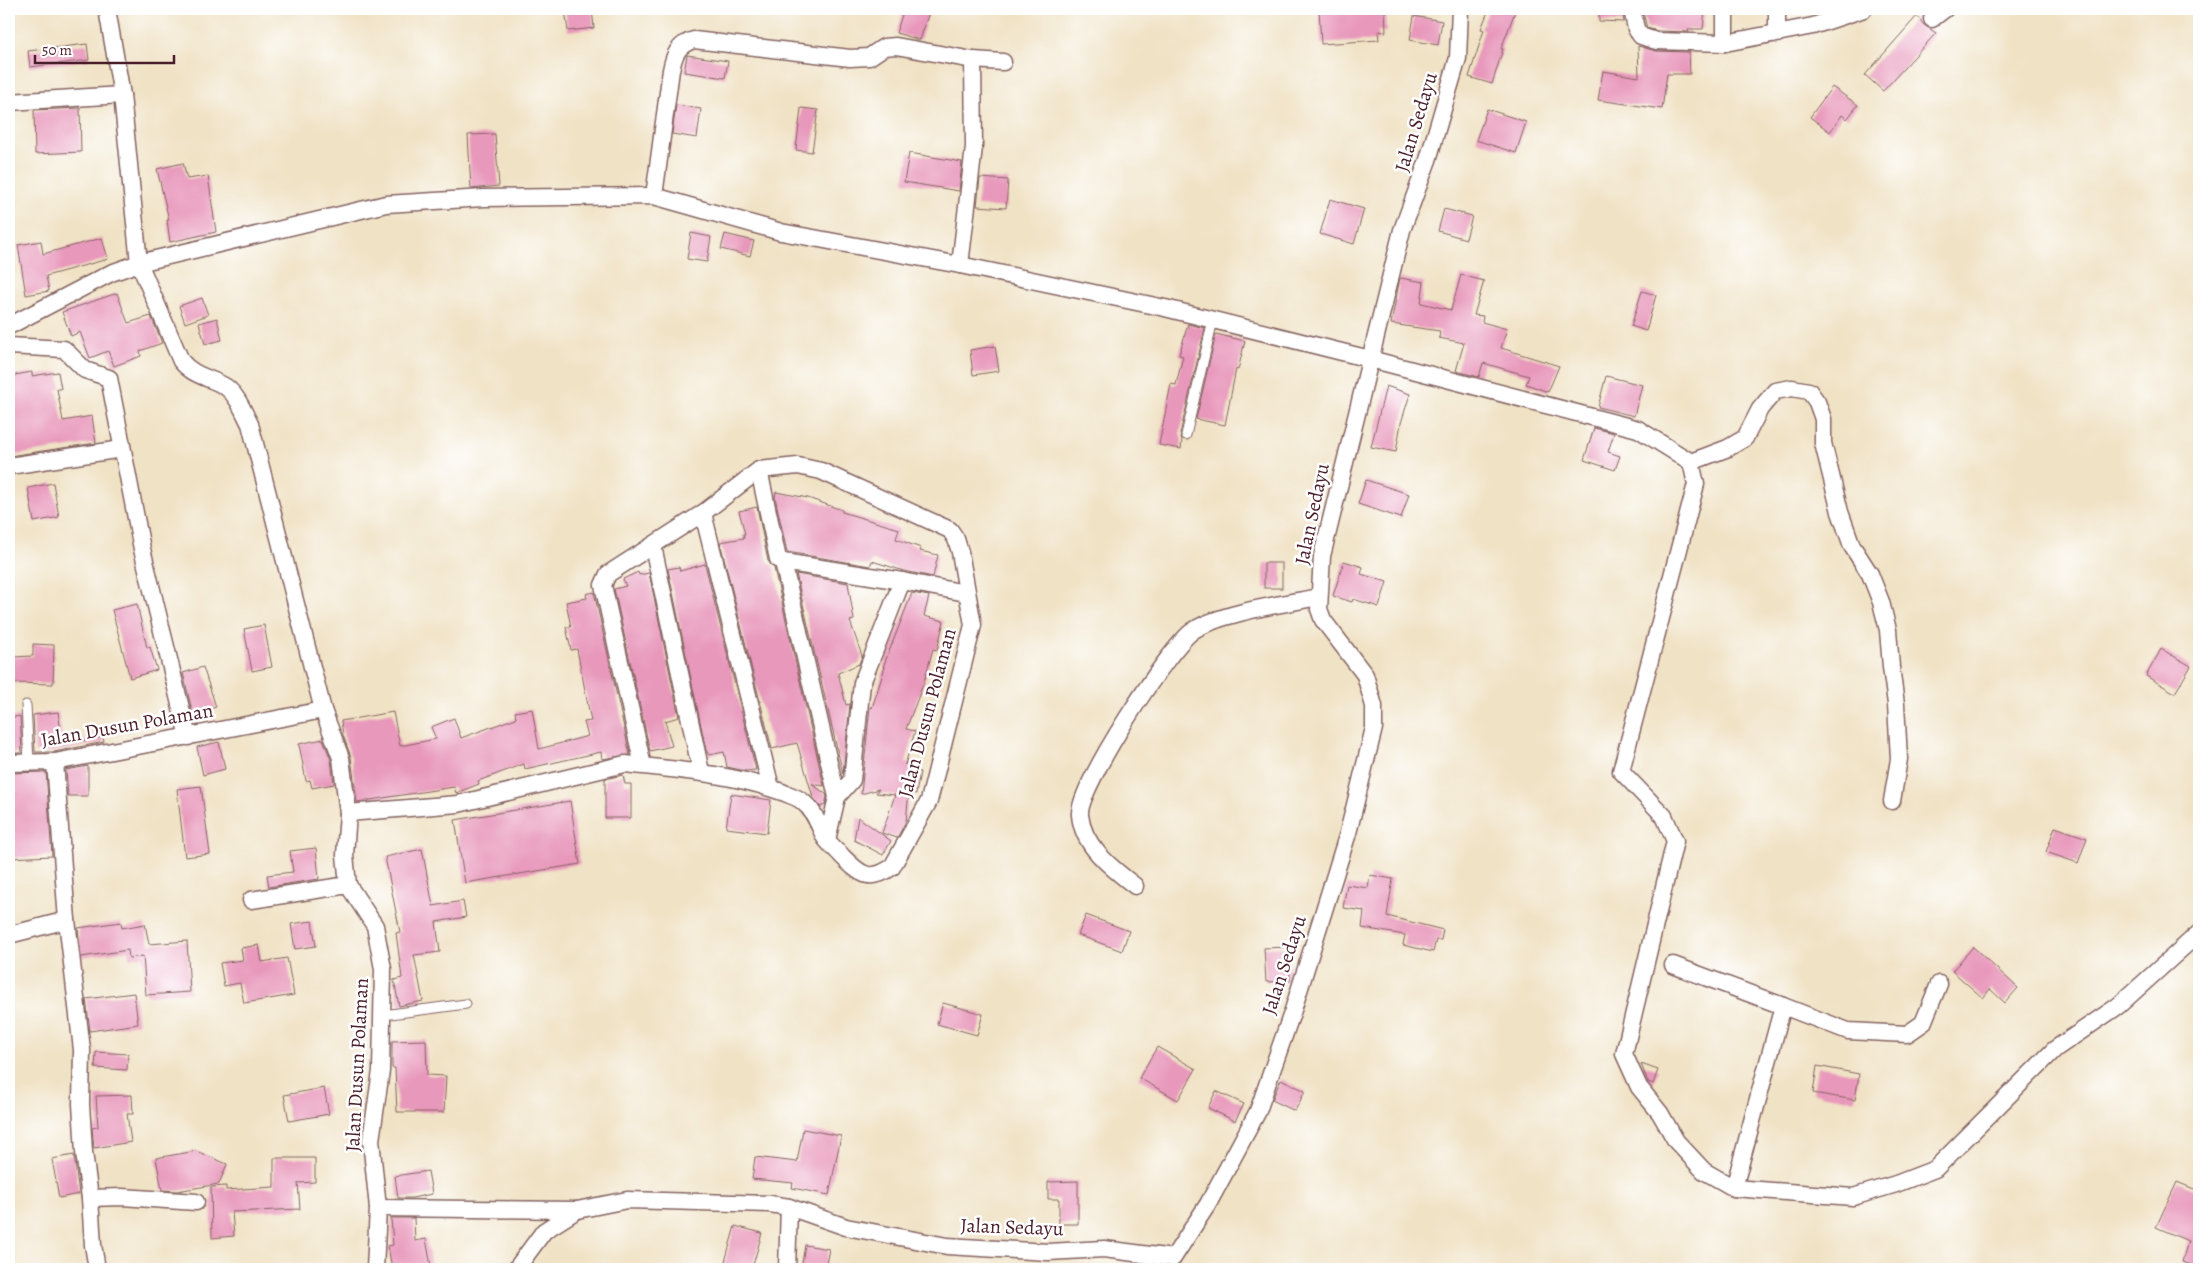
<svg xmlns="http://www.w3.org/2000/svg" width="2208" height="1278" font-family="Alegreya,serif">
  <style>
    .building { fill: #e898bb }
    .lines { fill: none; stroke-linecap: round; stroke-linejoin: round }
    .lane-casing { stroke: #846361; stroke-width: 11 }
    .street-casing { stroke: #846361; stroke-width: 19 }
    .lane { stroke: #fff; stroke-width: 9 }
    .street { stroke: #fff; stroke-width: 16 }
    .labels { text-anchor: middle; dominant-baseline: central; stroke-width: 5; stroke-linejoin: round; paint-order: stroke }
    .street-label { font-size: 20px; fill: #4a1f2b; stroke: #fff }
  </style>
  <rect width="100%" height="100%" fill="#fff"/>
  <filter id="ink" filterUnits="userSpaceOnUse"><feTurbulence type="fractalNoise" baseFrequency=".02" numOctaves="2"/><feDisplacementMap in="SourceGraphic" scale="10" xChannelSelector="R" yChannelSelector="G"/><feConvolveMatrix kernelMatrix="1 2 1 2 8 2 1 2 1" color-interpolation-filters="sRGB"/></filter>
  <filter id="wash" filterUnits="userSpaceOnUse"><feTurbulence type="fractalNoise" baseFrequency=".0096" numOctaves="4" result="noise"/><feDisplacementMap in="SourceGraphic" scale="20" xChannelSelector="R" yChannelSelector="G"/><feGaussianBlur stdDeviation="1.12" result="paint"/><feColorMatrix in="noise" values="0 0 0 0 0 0 0 0 0 0 0 0 0 0 0 0 0 1.4 0 .05"/><feComposite in="paint" operator="in"/></filter>
  <g filter="url(#wash)">
    <rect width="100%" height="100%" fill="#f0e2c5"/>
    <g id="blocks">
      <g class="building">
        <path d="M592 9 594 28 568 31 565 10Z"/>
        <path d="M904 9H930L920 40 896 33Z"/>
        <path d="M1319 9H1385L1386 32 1378 31 1379 40 1321 44Z"/>
        <path d="M1489 9H1516L1501 49H1503L1492 84 1469 77 1484 30 1481 29Z"/>
        <path d="M1599 9H1622L1624 22 1599 21Z"/>
        <path d="M1642 9H1705L1703 29H1688L1689 32 1658 31 1647 28Z"/>
        <path d="M1414 16 1442 21 1438 45 1410 40Z"/>
        <path d="M1917 16 1924 25 1936 33 1883 91 1865 75Z"/>
        <path d="M87 44 89 60 30 67 28 51Z"/>
        <path d="M1638 46 1656 51 1689 52 1690 74H1667L1662 109 1598 100 1603 71 1639 77Z"/>
        <path d="M687 55 728 61 725 78 684 72Z"/>
        <path d="M1832 87 1858 105 1847 119 1842 115 1830 132 1810 117Z"/>
        <path d="M676 105 701 109 697 138 672 134Z"/>
        <path d="M80 108 81 152 35 154 34 110Z"/>
        <path d="M801 108 818 110 812 152 796 150Z"/>
        <path d="M1487 109 1526 122 1516 153 1476 140Z"/>
        <path d="M495 134 499 186 471 189 468 135Z"/>
        <path d="M909 153 962 162 959 191 904 182Z"/>
        <path d="M183 163 187 179 208 176 216 232 170 242 167 220H169L157 169Z"/>
        <path d="M980 178 1008 180 1006 208 977 206Z"/>
        <path d="M1330 199 1364 209 1354 244 1320 234Z"/>
        <path d="M1444 209 1472 216 1466 239 1438 231Z"/>
        <path d="M691 233 711 237 707 262 687 259Z"/>
        <path d="M725 234 754 241 750 256 721 249Z"/>
        <path d="M102 238 108 259 46 276 49 291 26 295 18 245 41 241 43 254Z"/>
        <path d="M1461 275 1484 281 1474 315 1483 316 1482 322 1507 329 1501 348 1559 366 1548 392 1526 384 1529 376 1483 363 1479 377 1456 371 1464 343 1439 338 1440 331 1391 324 1400 278 1424 282 1421 303 1451 310Z"/>
        <path d="M1642 291 1656 295 1646 331 1631 326Z"/>
        <path d="M117 293 128 323 151 316 162 343 140 351 141 356 114 366 108 351 90 358 80 332 71 336 62 312Z"/>
        <path d="M202 298 208 315 185 323 179 306Z"/>
        <path d="M217 318 222 340 205 344 199 323Z"/>
        <path d="M1188 324 1205 328 1180 434 1182 440 1181 449 1159 445 1171 384 1176 385 1183 356 1179 355Z"/>
        <path d="M1216 334 1245 341 1238 370 1236 369 1225 425 1196 419Z"/>
        <path d="M995 346 999 371 973 375 970 350Z"/>
        <path d="M32 372V376L58 372 61 389H57L63 421 92 416 96 443 9 456V392H11L9 376Z"/>
        <path d="M1606 376 1642 385 1634 416 1598 407Z"/>
        <path d="M1386 386 1410 394 1401 423 1396 452 1371 447Z"/>
        <path d="M1594 428 1614 433 1608 452 1620 456 1615 470 1584 460Z"/>
        <path d="M1366 480 1409 494 1401 518 1358 504Z"/>
        <path d="M53 483 59 517 34 522 28 488Z"/>
        <path d="M776 492 808 498 842 510V512L899 529 896 539 921 548 920 551 938 555 933 577 904 571 872 561 870 566 787 552 775 497Z"/>
        <path d="M757 507 768 561 774 568 824 786 812 784 826 794 827 797 825 805 820 807 813 797 797 743 772 749 720 542 744 538 743 534H745L739 511Z"/>
        <path d="M1344 561 1363 567 1361 574 1387 582 1379 607 1353 599 1352 602 1333 596Z"/>
        <rect x="1264" y="563" width="18" height="25"/>
        <path d="M705 564 756 770 746 771 727 767 724 752 709 755 706 750 668 569 679 567 680 571Z"/>
        <path d="M638 572 639 575 649 573 679 717 665 721 672 746 650 751 614 589 626 586 623 579Z"/>
        <path d="M796 574 848 583 854 620 850 621 862 656 859 664 838 673 846 705 850 704 843 774Z"/>
        <path d="M594 592 630 755 602 759 601 752 525 769 524 764 478 781 479 784 456 793 454 787 357 802 351 757 343 735 341 721 393 712 400 746 436 739 431 727 454 718 461 738 516 718 515 712 532 709 539 749 588 736 584 722 591 721 577 649 571 650 566 627H571L566 602 587 598 586 594Z"/>
        <path d="M912 593 929 596 924 616 944 621 937 650 933 649 924 682 906 729 915 731 905 765 906 762 912 763 911 770 920 772 916 794 909 792 906 821 897 838 882 833 895 795 876 793 879 789 861 794 870 707 872 708 885 667H883Z"/>
        <path d="M137 604 147 648 150 647 157 670 130 678 112 610Z"/>
        <path d="M264 625 272 667 252 671 244 629Z"/>
        <path d="M33 644 54 645 53 684 13 683 12 657 33 656Z"/>
        <path d="M2161 649 2191 666 2175 693 2146 676Z"/>
        <path d="M203 667 216 707 193 715 183 673Z"/>
        <path d="M58 712 63 744 103 737 104 742 54 752H35L33 715Z"/>
        <path d="M20 716 22 753H9V718Z"/>
        <path d="M323 739 331 760 334 784 312 788 310 780 306 781 299 744Z"/>
        <path d="M219 742 225 769 203 775 197 747Z"/>
        <path d="M88 766V796H68L66 770Z"/>
        <path d="M46 772 52 856 9 858V773Z"/>
        <path d="M623 775 625 784H631V818H605V779Z"/>
        <path d="M201 786 210 854 185 857 177 789Z"/>
        <path d="M731 794 771 800 767 833 726 828Z"/>
        <path d="M570 801 580 864 465 883 455 820Z"/>
        <path d="M858 817 891 841 883 855 854 840Z"/>
        <path d="M2055 827 2087 838 2078 863 2046 852Z"/>
        <path d="M316 848 319 879 269 887 267 875 293 872 290 851Z"/>
        <path d="M422 849 433 906 463 901 466 917 436 922 440 952 414 955 423 1001 399 1006 394 980 402 978 396 933 400 932 385 857Z"/>
        <path d="M1370 875 1393 879 1387 916 1443 930 1441 940H1436L1433 952 1403 945 1405 935 1362 928 1364 911 1343 908 1347 885 1368 888Z"/>
        <path d="M1086 915 1129 931 1122 951 1078 935Z"/>
        <path d="M312 921 316 946 295 949 291 924Z"/>
        <path d="M121 922 122 928 145 924 149 944 187 941 190 992 146 995 143 956 129 958 128 950 81 957 78 928Z"/>
        <path d="M259 945 262 962 287 958 294 995 244 1003 240 983 224 986 220 963 243 960 241 948Z"/>
        <path d="M1289 947 1290 981 1266 982 1264 948Z"/>
        <path d="M1973 947 2018 988 2005 1003 1990 989 1983 998 1952 971Z"/>
        <path d="M134 993 138 1024 90 1031 86 999Z"/>
        <path d="M943 1003 983 1014 977 1035 937 1024Z"/>
        <path d="M426 1040 427 1075 446 1076 444 1112H397L395 1068H392V1041Z"/>
        <path d="M1157 1047 1196 1069 1178 1100 1139 1078Z"/>
        <path d="M96 1052 128 1054 127 1070 95 1068Z"/>
        <path d="M1641 1064 1658 1070 1653 1084 1648 1082Z"/>
        <path d="M1817 1066 1859 1074 1855 1100 1813 1093Z"/>
        <path d="M1281 1079 1305 1091 1295 1111 1272 1100Z"/>
        <path d="M324 1088 329 1114 289 1121 284 1095Z"/>
        <path d="M1216 1091 1244 1104 1235 1121 1208 1108Z"/>
        <path d="M132 1095 133 1114H127L131 1142 94 1148 92 1128 98 1127 96 1096Z"/>
        <path d="M803 1129 841 1136 829 1195 792 1188 793 1183 752 1179 755 1157 797 1162Z"/>
        <path d="M196 1151 227 1164 219 1184 177 1191 162 1190 156 1158Z"/>
        <path d="M74 1155 79 1194 59 1198 52 1159Z"/>
        <path d="M274 1158H315V1182L298 1183 300 1209 232 1212 234 1236 212 1238 211 1187 226 1186V1190L274 1187Z"/>
        <path d="M428 1171 432 1194 412 1198H398L395 1176Z"/>
        <path d="M1078 1181V1224H1059V1199H1048V1182Z"/>
        <path d="M2177 1182 2199 1191V1267L2182 1262 2188 1241 2156 1227Z"/>
        <path d="M391 1218H414L415 1241 426 1239 431 1266 416 1269H392L388 1246 393 1245Z"/>
        <path d="M735 1226 762 1233 752 1269H740L724 1265Z"/>
        <path d="M805 1245 829 1249 825 1269H801Z"/>
      </g>
    </g>
  </g>
  <g filter="url(#ink)">
    <use href="#blocks" fill-opacity="0" stroke="#846361" stroke-width="1"/>
    <g class="lines">
      <g class="lane-casing">
        <g id="lane">
          <path d="M1186 435 1213 320"/>
          <path d="M26 705 29 762"/>
          <path d="M383 1015 466 1004"/>
        </g>
      </g>
      <g class="street-casing">
        <g id="street">
          <path d="M107 9 122 95 139 263 386 204 484 198 654 196 781 232 960 265 1165 308 1370 359 1638 429 1691 462 1696 484 1621 771 1664 816 1675 841 1624 1054 1639 1087 1660 1113 1676 1141 1704 1171 1734 1188 1853 1197 1896 1184 1935 1169 2055 1049 2118 1006 2199 933"/>
          <path d="M1632 9 1636 29 1641 36 1656 41 1725 43 1813 26 1864 9"/>
          <path d="M1725 9V43"/>
          <path d="M1777 9V34"/>
          <path d="M1932 19 1945 9"/>
          <path d="M9 102 122 95"/>
          <path d="M654 196 671 70C674 55 678 44 694 40L850 58 869 57 884 47 896 46 973 60 1003 62"/>
          <path d="M960 265 974 147 973 60"/>
          <path d="M9 326 111 273 139 263 181 361C194 377 210 377 226 387 238 396 243 411 250 424L323 710"/>
          <path d="M9 346 64 349 85 370 109 378 142 549 188 737"/>
          <path d="M1691 462 1728 448 1745 438 1760 409 1775 391 1792 388 1809 391 1817 402 1823 419V443L1840 512 1852 546 1870 574 1881 602 1888 630 1891 667 1896 704 1899 759 1892 801"/>
          <path d="M9 466 122 449"/>
          <path d="M759 470 778 559 783 562 902 581 966 593"/>
          <path d="M703 513 771 788"/>
          <path d="M653 546 701 772"/>
          <path d="M783 562 837 797"/>
          <path d="M55 762 67 920 82 1050 81 1104 84 1152 90 1198 122 1197 196 1202"/>
          <path d="M9 763 55 762 323 710 341 758 348 813"/>
          <path d="M827 840 837 797 852 780 862 683 902 581"/>
          <path d="M1135 886C1112 868 1083 847 1080 815 1077 789 1170 645 1194 630 1223 612 1285 604 1319 597"/>
          <path d="M251 900 348 885"/>
          <path d="M9 935 67 920"/>
          <path d="M1673 965 1783 1006"/>
          <path d="M1734 1188 1783 1006 1848 1031 1907 1034 1923 1023 1939 984"/>
          <path d="M90 1198 93 1245 97 1269"/>
          <path d="M378 1208 577 1210"/>
          <path d="M375 1269 378 1208 371 1140 381 1071 383 969 375 926 348 885 345 855 348 813 458 804 625 764 643 766 605 594 603 585 608 574 703 513 759 470 798 466 821 471 950 530 956 539 960 552 973 625 929 801 892 867C868 884 858 872 841 855 836 849 829 844 825 838 819 826 814 810 803 802 798 797 789 795 782 792 738 776 690 771 643 766"/>
          <path d="M516 1269 544 1231 577 1210 627 1200 770 1204 789 1207 846 1227 947 1246 1048 1252 1104 1249 1173 1258 1208 1204 1258 1111 1293 1010 1348 833 1374 728V706L1365 675 1323 620 1319 609 1322 556 1402 230 1428 160 1458 58 1460 9"/>
          <path d="M787 1269 789 1207"/>
        </g>
      </g>
      <use href="#lane" class="lane"/>
      <use href="#street" class="street"/>
    </g>
  </g>
  <g class="labels">
    <g class="street-label">
      <text transform="translate(1416 122) rotate(-73)">Jalan Sedayu</text>
      <text transform="translate(1312 514) rotate(-78)">Jalan Sedayu</text>
      <text transform="translate(927 713) rotate(-75)">Jalan Dusun Polaman</text>
      <text transform="translate(127 725) rotate(-10)">Jalan Dusun Polaman</text>
      <text transform="translate(1284 965) rotate(-72)">Jalan Sedayu</text>
      <text transform="translate(357 1065) rotate(-87)">Jalan Dusun Polaman</text>
      <text transform="translate(1012 1227) rotate(2)">Jalan Sedayu</text>
    </g>
  </g>
  <rect width="2208" height="1278" fill="none" stroke="#fff" stroke-width="30"/>
  <path d="M35 55v8h139v-8" fill="none" stroke="#4a1f2b" stroke-width="2.5"/>
  <text x="42" y="55" font-size="15" fill="#4a1f2b" stroke="#ffffff" stroke-width="4" paint-order="stroke">50 m</text>
</svg>
